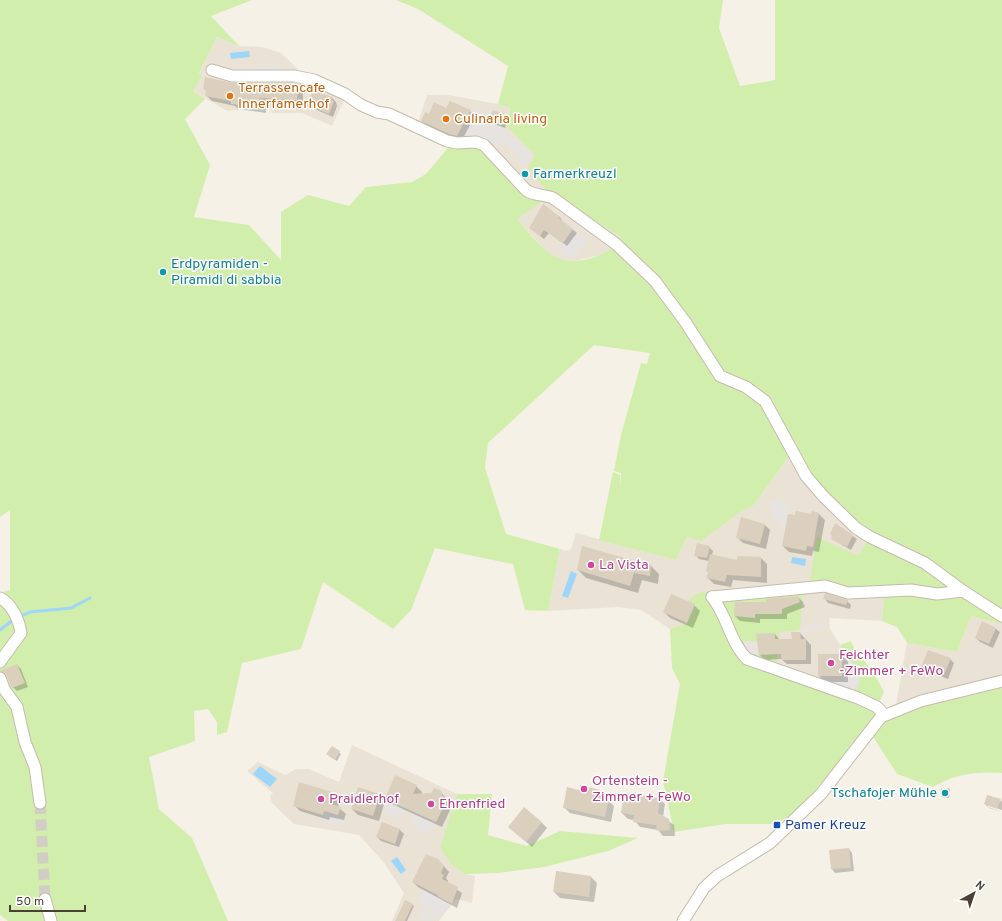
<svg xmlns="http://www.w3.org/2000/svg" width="1002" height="921" font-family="Overpass,sans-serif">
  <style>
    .residential { fill: #eae3d5 }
    .green { fill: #d2eeac }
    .parking { fill: #e6e3e0 }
    .water { fill: #9dd6f8 }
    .shadow { fill: #0003 }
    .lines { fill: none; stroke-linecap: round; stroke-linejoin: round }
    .stream { stroke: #9dd6f8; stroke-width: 3 }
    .building { fill: #dbcfbe }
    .minor-tunnel { stroke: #d3cec3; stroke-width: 11; stroke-dasharray: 11 5.5; stroke-linecap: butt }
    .minor-casing { stroke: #c5bbac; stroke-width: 13 }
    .minor { stroke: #fff; stroke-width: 11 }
    .food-dot { fill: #e8710a; stroke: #fff; stroke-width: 1.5 }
    .culture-dot { fill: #0f9aa8; stroke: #fff; stroke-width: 1.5 }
    .hotel-dot { fill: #d1479c; stroke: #fff; stroke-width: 1.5 }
    .transit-dot { fill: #1a4fb4; stroke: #fff; stroke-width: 1.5 }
    .labels { text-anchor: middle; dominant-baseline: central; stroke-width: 3; stroke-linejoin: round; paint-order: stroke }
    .food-label { font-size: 14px; fill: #c56008; stroke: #fff; text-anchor: start }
    .culture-label { font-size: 14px; fill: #0d838f; stroke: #fff; text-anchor: start }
    .hotel-label { font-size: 14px; fill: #b23c85; stroke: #fff; text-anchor: start }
    .transit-label { font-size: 14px; fill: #164399; stroke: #fff; text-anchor: start }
  </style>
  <rect width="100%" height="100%" fill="#f5f1e7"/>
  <g class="residential">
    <path d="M217 37 239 46 262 47 281 53 303 74 348 92 332 126 302 113H272L269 107 227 111 193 91 202 76 199 73Z"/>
    <path d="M427 95H448L498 104 511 109 505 125 535 155 548 192 621 237 613 248 604 254 575 261H561L546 251 517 219 518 184 416 129Z"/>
    <path d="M792 452 870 537 858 556 885 591 882 621 829 618 830 629 847 656 861 671 858 698 785 672 698 595 693 596 695 604 687 623 670 629 641 610 618 607 548 611 560 549 566 551 571 549 576 533 676 560 687 537 753 506Z"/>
    <path d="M971 616 1002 624V681L895 710 907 643 957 652Z"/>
    <path d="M352 745 457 794 440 847 465 874 475 876 472 903 456 899 439 921H392L404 893 385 864 359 835 294 824 272 803 270 796 273 793 247 771 258 762 285 775 296 769H309L339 782Z"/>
  </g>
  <g class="green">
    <path d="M0 0H252L211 16 239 46 217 37 199 73 202 76 193 91 205 99 185 119 210 165 194 217 249 225 281 260V212L308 195 349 206 366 187 412 182 426 174 452 143H476L544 200 517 219C540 244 553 270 592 258 606 253 612 249 621 237L548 192 528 168 535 155 505 125 511 109 498 104 508 66 418 9 396 0H723L719 28 740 86 775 80V0H1002V624L971 616 957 652 907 643 897 627 882 621 885 591 809 587 817 537 858 556 870 537 856 528 792 452 753 506 739 513 701 541 687 537 676 560 599 540 613 472 620 475V488L621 473 614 471 621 435 641 363 647 364 650 353 594 345 488 443 485 468 506 534 560 549 548 611 525 610 513 564 435 548 411 610 393 629 323 582 301 649 242 663 227 732 217 735V722L208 709 194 711 195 741 149 757 159 809 192 838 228 921H8L0 915V593L10 590V510L0 517Z"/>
    <path d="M803 588 800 630 779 632 776 669 858 698 857 690 861 671 847 657 840 645 851 641 856 652 873 671 884 692 877 707 881 711 1002 681V773C978 771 954 774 933 787L897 774 870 732H867L795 813 776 824H725L674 832 663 781 680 684 672 668 670 629 687 623 695 605 688 601 693 596 705 591 712 597Z"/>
    <path d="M457 794H492L488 835 527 846 560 831 638 838 608 851 544 867 498 873 465 874 450 863 440 847Z"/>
  </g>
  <g class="parking">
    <path d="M278 65 279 76 274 80 272 88 261 83 232 81 234 70Z"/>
    <path d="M471 109 492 112 489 121 501 125 507 130 505 132 515 140 516 139 532 155 527 165 521 164 517 151 511 150 506 143 502 141 498 150 490 141 483 138 459 136Z"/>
    <path d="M573 229 588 239 575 258 559 250Z"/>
    <path d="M781 500 785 505 790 506 786 527 781 526 780 521 775 520 769 503Z"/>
    <path d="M821 621 824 626 799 636 798 630Z"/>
    <path d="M744 641 758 642 759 655 744 652Z"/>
    <path d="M842 656 847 657 861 671 857 690 824 681V676H842Z"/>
    <path d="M385 799 407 808 400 819 383 811Z"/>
    <path d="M414 807 436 822 427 836 414 827 412 822Z"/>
    <path d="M324 811 345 817 343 826 320 821Z"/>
    <path d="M424 888 452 904 438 918 434 916 431 921 420 920V907L429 914 433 911 418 902Z"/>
  </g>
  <g class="water">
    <path d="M249 51 250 57 231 59 230 53Z"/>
    <path d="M792 557 806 559 805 566 791 563Z"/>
    <path d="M571 571 577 574 568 598 562 596Z"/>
    <path d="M260 766 277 779 270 787 253 774Z"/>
    <path d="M397 857 406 870 401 874 391 861Z"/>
  </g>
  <g class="shadow">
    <path d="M232 84 297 85 303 91V106L266 104V113L238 109 235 106 212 101 206 95 207 92 204 88Z"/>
    <path d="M314 91 332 98 336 102 337 106 333 117 312 108 308 105Z"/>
    <path d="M447 109 470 111 475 116 462 140 427 126 422 121 430 115Z"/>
    <path d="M504 115 508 119 505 128 494 124 490 121Z"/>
    <path d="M543 206 560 217 563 222 577 233 567 246 549 233 544 239 530 228Z"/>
    <path d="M819 514 825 520 819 552 813 551 812 556 789 552 783 546 812 515Z"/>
    <path d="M764 524 770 530 766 549 743 543 737 537Z"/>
    <path d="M836 525 857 539 851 550 832 539Z"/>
    <path d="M583 547 651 566 659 574 658 584 642 580 638 593 586 578 578 570Z"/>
    <path d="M709 547 713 551 712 555 738 561 761 558 767 564V583L733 580 731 587 714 584 708 578 709 573 707 571 709 561 699 559 696 555Z"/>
    <path d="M798 597 803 602 805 607 787 614V619H760V623L740 621 735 616 766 603Z"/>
    <path d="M825 599 847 601 851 605 850 609 828 603Z"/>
    <path d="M694 605 700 611 693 628 670 618 664 612Z"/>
    <path d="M982 623 996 629 1000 632 993 648 980 642 976 638Z"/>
    <path d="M800 633 811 645V664H787L781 659 765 660 759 654 775 634 780 640H793Z"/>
    <path d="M842 656 848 662V682H825L819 676Z"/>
    <path d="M950 659 954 663 948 679 926 670 922 666Z"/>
    <path d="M17 665 21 669 28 687 17 691 13 687Z"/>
    <path d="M332 747 341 754 337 761 329 756Z"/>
    <path d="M416 786 422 792 421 795 432 794 440 791 446 798 451 808 442 827 392 804 386 798Z"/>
    <path d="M599 790 605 796V799L608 800 614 806 611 822 570 813 564 807 580 791Z"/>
    <path d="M949 790V798H944L942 796Z"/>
    <path d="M331 793 339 803 338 807 346 814 344 820 330 817 329 820 300 811 294 805Z"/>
    <path d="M379 795 385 801 379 821 358 815 352 809Z"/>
    <path d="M659 799 665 804 663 817 674 825 675 836H663L658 830 640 827 634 820 628 819 622 813Z"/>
    <path d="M1000 800 1002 802V810L988 805V807L1001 812 989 808 985 804Z"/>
    <path d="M541 822 547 828 532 847 509 827Z"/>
    <path d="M382 823 400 830 404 834 399 847 381 841 377 837Z"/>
    <path d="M849 849 852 853 854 871 835 873 832 869Z"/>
    <path d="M443 865 449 872 446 878 448 881 447 883 462 893 457 908 418 887 413 882Z"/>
    <path d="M591 877 597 883 594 902 560 898 554 892Z"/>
    <path d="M406 901 414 906 407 921H396Z"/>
  </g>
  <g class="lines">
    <g class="stream">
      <path d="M19 617 30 612 71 608 90 598"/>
      <path d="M0 630 14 619"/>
    </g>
  </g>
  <g class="building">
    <path d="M205 77 232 83 298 84 297 100 260 98V107L231 104V101L205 96 206 90 203 89Z"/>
    <path d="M313 90 332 97 331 100 334 101 329 114 307 105Z"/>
    <path d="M450 101 471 110 457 136 449 134 421 121 425 112 429 114 434 102 446 108Z"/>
    <path d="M493 110 505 114 501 125 489 121Z"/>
    <path d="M543 204 560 217 559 218 573 229 563 243 544 230 540 236 529 228Z"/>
    <path d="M796 511 811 514 812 511 819 513 813 547 807 546 806 551 782 546 788 514 795 515Z"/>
    <path d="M741 517 765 524 760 544 736 538Z"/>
    <path d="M835 523 853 535 847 547 831 539 832 536 830 534Z"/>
    <path d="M697 543 710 546 707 558 694 556Z"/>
    <path d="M582 546 651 565 650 576 634 573 630 586 577 570Z"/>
    <path d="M710 554 737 560V556L761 557V577L727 575 725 582 706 578 708 572 706 571Z"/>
    <path d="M825 593 848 600 846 605 823 599Z"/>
    <path d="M671 594 695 604 687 623 663 612Z"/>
    <path d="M798 596 800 602 782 609V614H755V618L734 616 735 602H766V599Z"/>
    <path d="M982 621 996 628 989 644 975 638Z"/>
    <path d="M791 632H800L801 639H806V660H781V654L759 655 756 634 775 633V639H792Z"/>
    <path d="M928 650 951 658 944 675 921 667Z"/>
    <rect x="818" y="654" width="24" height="22"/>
    <path d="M17 664 25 683 12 688 6 675 0 671Z"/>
    <path d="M332 746 340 751 335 760 326 754Z"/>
    <path d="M395 775 417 785 413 794 431 793 434 788 440 790 446 802 436 822 385 799Z"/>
    <path d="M299 782 332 792 331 796H334L331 804 341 807 338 815 324 811 323 815 293 806Z"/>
    <path d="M580 785 600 790 598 797 609 799 605 817 563 808 567 787 579 790Z"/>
    <path d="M358 787 380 794 373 816 351 809Z"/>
    <path d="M950 788V796L941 797V789Z"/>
    <path d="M624 793 660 798 658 813 669 819 670 830 657 831 656 825 633 822 634 815 621 813Z"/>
    <path d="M987 795 1001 799 997 809 984 804Z"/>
    <path d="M524 807 542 822 526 842 508 827Z"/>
    <path d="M382 822 400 829 395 844 376 837Z"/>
    <path d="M849 848 851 868 831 869 829 850Z"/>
    <path d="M426 854 438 859 444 866 441 873 444 875 442 879 458 887 452 904 437 896 438 895 412 882Z"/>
    <path d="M556 871 591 876 589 897 553 892Z"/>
    <path d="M405 900 413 904 405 921H395Z"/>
  </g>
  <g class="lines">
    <path class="minor-tunnel" d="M40 803 45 899"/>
    <g class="minor-casing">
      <g id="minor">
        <path d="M212 70 232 76H294L314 80 345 94 361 105 377 112 389 114 447 141 457 143 476 142 484 145 526 190C534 196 543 194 553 198L616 244 655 281 686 323 720 376 746 387 765 401 806 476 824 497 856 528 870 537 925 563 963 591 1002 616"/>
        <path d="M712 597 825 586 848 593 911 590 937 594 963 591"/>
        <path d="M712 597C727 615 730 642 747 659L858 698 877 707 881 711V717"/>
        <path d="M0 598C12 604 19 620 21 633L0 662"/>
        <path d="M0 678 4 689 17 707 25 742 35 767 40 803"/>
        <path d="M45 899 51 921"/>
        <path d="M683 921 704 888 717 876 770 843 821 794 881 717 921 701 1002 681"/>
      </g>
    </g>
    <use href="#minor" class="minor"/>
  </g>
  <g class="food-dot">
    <circle cx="230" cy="96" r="4"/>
    <circle cx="446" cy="119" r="4"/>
  </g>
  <g class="culture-dot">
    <circle cx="525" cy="174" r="4"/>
    <circle cx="163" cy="272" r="4"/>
    <circle cx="945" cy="793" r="4"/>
  </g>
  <g class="hotel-dot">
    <circle cx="591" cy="565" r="4"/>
    <circle cx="831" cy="663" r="4"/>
    <circle cx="584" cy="789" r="4"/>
    <circle cx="321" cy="799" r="4"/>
    <circle cx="431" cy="804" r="4"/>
  </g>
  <rect class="transit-dot" x="773" y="821" width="8" height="8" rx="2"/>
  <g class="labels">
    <g class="food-label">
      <text x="238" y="88">Terrassencafe<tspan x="238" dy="16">Innerfamerhof</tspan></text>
      <text x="454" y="119">Culinaria living</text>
    </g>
    <g class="culture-label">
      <text x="533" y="174">Farmerkreuzl</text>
      <text x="171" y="264">Erdpyramiden -<tspan x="171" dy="16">Piramidi di sabbia</tspan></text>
      <text x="937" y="793" text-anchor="end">Tschafojer Mühle</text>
    </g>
    <g class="hotel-label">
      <text x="599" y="565">La Vista</text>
      <text x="839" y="655">Feichter<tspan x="839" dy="16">-Zimmer + FeWo</tspan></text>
      <text x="592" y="781">Ortenstein -<tspan x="592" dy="16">Zimmer + FeWo</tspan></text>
      <text x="329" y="799">Praidlerhof</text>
      <text x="439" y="804">Ehrenfried</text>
    </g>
    <g class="transit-label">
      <text x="785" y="825">Pamer Kreuz</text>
    </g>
  </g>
  <g transform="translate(974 893) rotate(40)" stroke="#ffffff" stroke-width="3" paint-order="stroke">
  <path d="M0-3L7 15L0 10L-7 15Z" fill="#4a4135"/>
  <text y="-6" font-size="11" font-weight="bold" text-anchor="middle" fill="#4a4135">N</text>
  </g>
  <path d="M10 905v6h75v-6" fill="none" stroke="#4a4135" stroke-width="2"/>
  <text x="16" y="905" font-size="12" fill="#4a4135" stroke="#ffffff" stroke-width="3" paint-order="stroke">50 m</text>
</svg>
